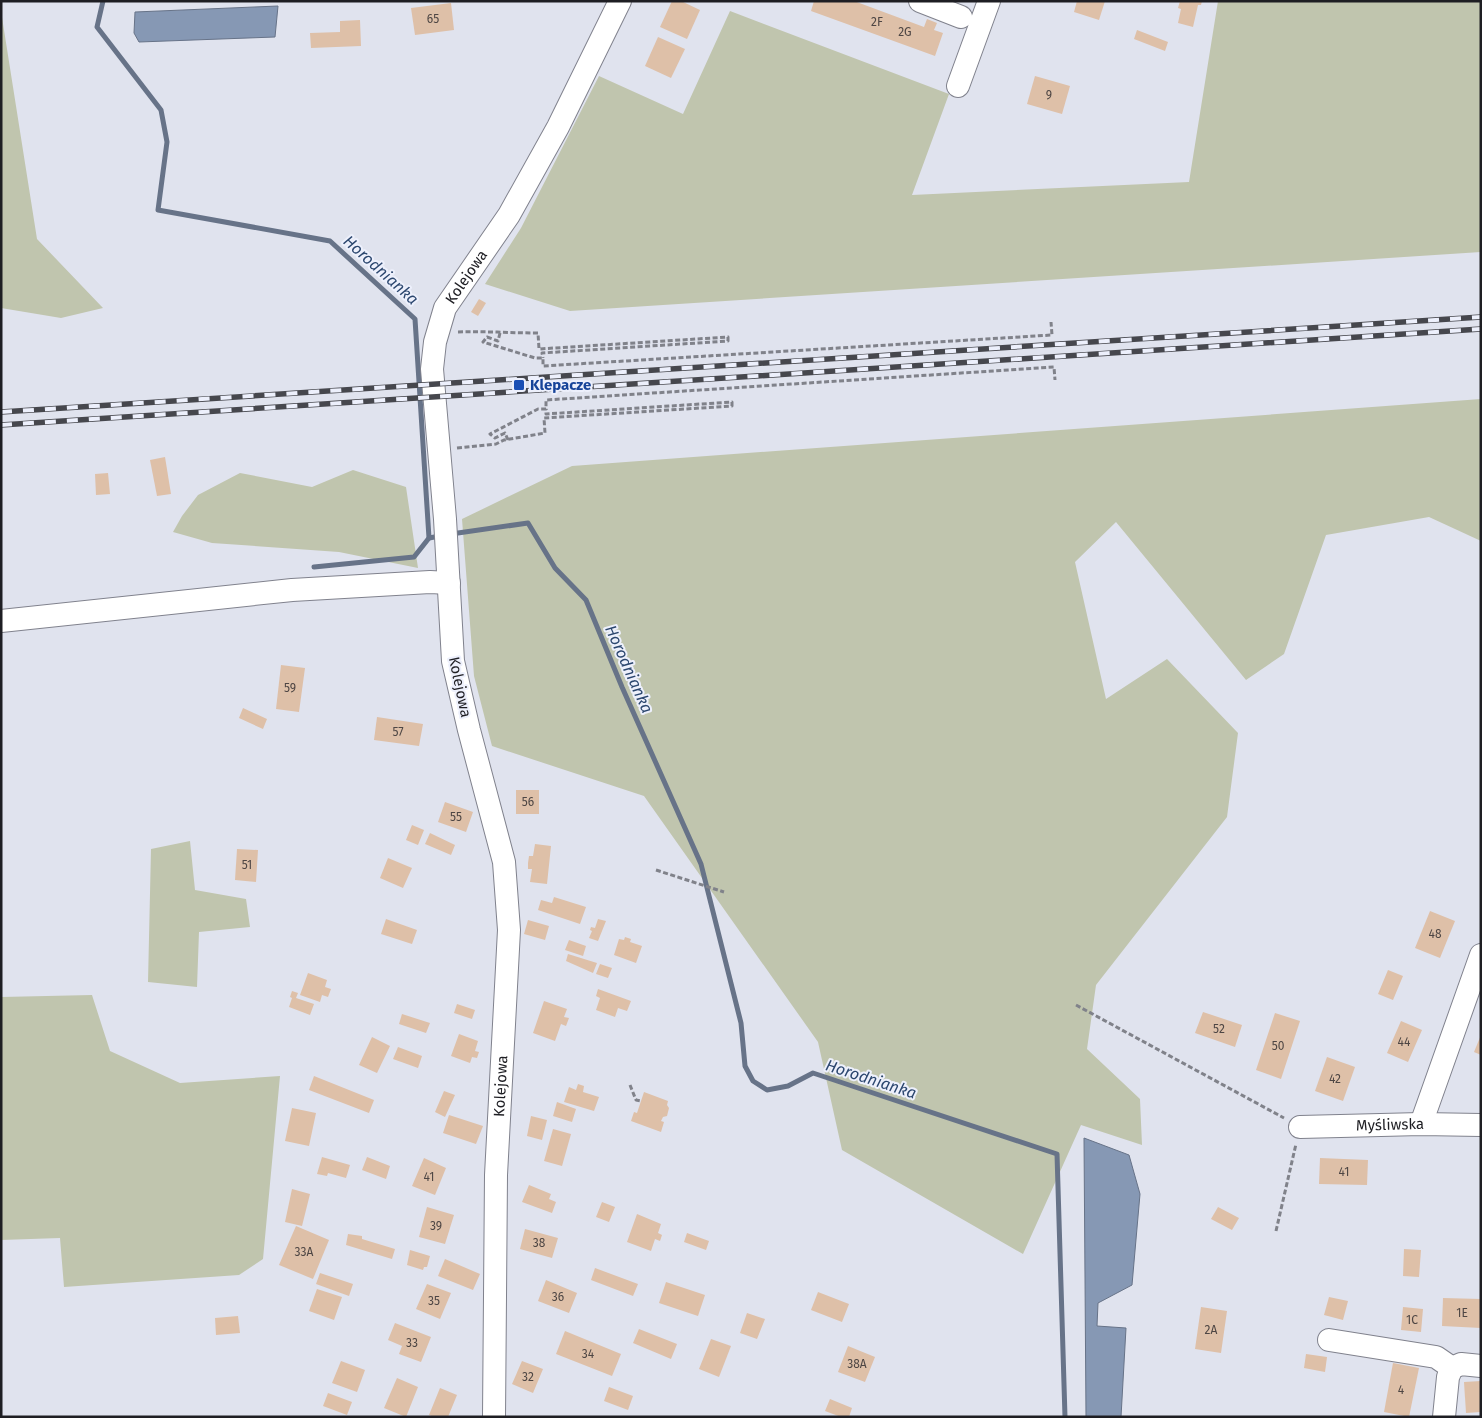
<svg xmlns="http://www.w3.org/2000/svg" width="1482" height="1418" font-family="'Fira Sans',sans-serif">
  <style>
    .green { fill: #c0c5ae }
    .water { fill: #8698b4; stroke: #677388 }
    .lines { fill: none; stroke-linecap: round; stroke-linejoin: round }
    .stream { stroke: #677388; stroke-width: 5 }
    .building { fill: #dec0a8 }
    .minor-casing { stroke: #80828d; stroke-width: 24 }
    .path { stroke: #80828a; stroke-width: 3; stroke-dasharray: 5 2.5; stroke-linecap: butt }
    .minor { stroke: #fff; stroke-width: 22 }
    .rail-casing { stroke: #46474d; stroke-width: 5.5 }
    .rail { stroke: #edf0fc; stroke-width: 4; stroke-dasharray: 11; stroke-linecap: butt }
    .transit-dot { fill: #1a4fb4; stroke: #edf0fc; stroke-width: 2 }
    .labels { text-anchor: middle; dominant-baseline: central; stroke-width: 4; stroke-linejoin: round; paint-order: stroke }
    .number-label { font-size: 12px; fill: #4e4644 }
    .street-label { font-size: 15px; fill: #1e1e23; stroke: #edf0fc }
    .transit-label { font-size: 15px; font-weight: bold; fill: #164399; stroke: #edf0fc; text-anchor: start }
    .water-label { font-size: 16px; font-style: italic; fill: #2b466e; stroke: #edf0fc }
  </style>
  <rect width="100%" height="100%" fill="#e0e3ee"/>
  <g class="green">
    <path d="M1218 1H1481V252L570 311 485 284 521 228 599 76 683 114 730 11 949 94 912 195 1189 182Z"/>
    <path d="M1 11 37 239 103 308 61 318 1 308Z"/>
    <path d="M1481 399V541L1429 517 1326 535 1284 654 1246 680 1116 522 1075 562 1106 699 1167 659 1238 733 1227 817 1096 985 1087 1049 1140 1099 1142 1145 1081 1125 1023 1254 842 1150 818 1042 644 796 492 746 474 676 462 519 572 466Z"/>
    <path d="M353 470 406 487 418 568 339 552 212 543 173 532 182 516 198 495 240 473 312 487Z"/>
    <path d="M190 841 195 890 246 899 250 927 199 932 197 987 148 982 151 849Z"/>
    <path d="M92 995 110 1051 180 1083 280 1076 263 1259 239 1275 64 1287 60 1238 1 1240V997Z"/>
  </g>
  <g class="water">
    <path d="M278 6 275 37 139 42 134 33 135 12Z"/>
    <path d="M1084 1138 1129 1155 1140 1194 1132 1285 1098 1303 1097 1326 1126 1328 1121 1417H1086Z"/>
  </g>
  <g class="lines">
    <g class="stream">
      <path d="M103 1 97 27 161 110 167 142 158 210 330 241 415 319 429 538 440 536"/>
      <path d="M451 534 528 523 555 568 586 600 622 687 701 864 741 1023 745 1066 753 1081 767 1090 788 1086 813 1073 1057 1154 1065 1417"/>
      <path d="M314 567 414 557 429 538"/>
    </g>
  </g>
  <g class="building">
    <path d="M672 1H681L700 10 687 39 660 27Z"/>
    <path d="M814 1H854L924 27 927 19 937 23 934 30 943 33 935 56 811 11Z"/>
    <path d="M1077 1H1105L1099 20 1074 12Z"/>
    <path d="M1180 1H1202L1201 5H1198L1193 27 1178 23 1181 9 1178 8Z"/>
    <path d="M451 3 454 30 415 35 411 8Z"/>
    <path d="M360 20 361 46 311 48 310 33 340 32V21Z"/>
    <path d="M1137 30 1168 42 1165 51 1134 39Z"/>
    <path d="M658 37 685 49 671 78 645 66Z"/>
    <path d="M1035 76 1070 86 1062 114 1027 104Z"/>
    <path d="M479 299 486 303 478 316 471 312Z"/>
    <path d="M165 457 171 494 157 496 150 460Z"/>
    <path d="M108 473 110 494 96 495 95 474Z"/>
    <path d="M281 665 305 668 299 712 276 709Z"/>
    <path d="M243 708 267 719 263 729 239 718Z"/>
    <path d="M377 717 423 724 419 746 374 740Z"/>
    <rect x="516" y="790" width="23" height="24"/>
    <path d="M445 802 473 812 466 832 438 822Z"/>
    <path d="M412 825 424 830 418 845 406 840Z"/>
    <path d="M430 833 455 845 451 855 425 844Z"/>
    <path d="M535 844 551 846 547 884 530 882 532 869H528V863L529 856H533Z"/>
    <path d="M237 849 258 850 256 882 235 880Z"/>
    <path d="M388 858 412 868 403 888 380 878Z"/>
    <path d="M554 897 586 907 580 924 538 910 541 900 552 903Z"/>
    <path d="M1430 911 1455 921 1440 958 1415 948Z"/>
    <path d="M386 919 417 930 412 944 381 934Z"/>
    <path d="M598 919 606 921 598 941 589 938 592 931 590 930 591 927 595 928Z"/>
    <path d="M528 920 549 926 545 940 524 934Z"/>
    <path d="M625 937 631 939 630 942 642 946 636 963 614 955 619 939 624 940Z"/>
    <path d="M569 940 586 946 583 956 565 950Z"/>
    <path d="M568 954 597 963 593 973 566 961Z"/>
    <path d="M600 964 612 968 608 978 596 974Z"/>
    <path d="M1388 970 1403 976 1393 1000 1378 994Z"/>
    <path d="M308 973 327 980 325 987 331 989 328 997 322 995 320 1002 300 995Z"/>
    <path d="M598 989 631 1001 627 1011 618 1008 615 1017 596 1010 600 998 596 996Z"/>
    <path d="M292 991 298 993 296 998 314 1004 310 1015 289 1007 292 998 290 997Z"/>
    <path d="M544 1001 567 1009 564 1017 569 1018 566 1026 561 1024 555 1041 533 1033Z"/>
    <path d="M457 1004 475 1010 472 1019 454 1013Z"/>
    <path d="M1203 1012 1242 1025 1235 1047 1195 1033Z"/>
    <path d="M1275 1013 1300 1021 1281 1079 1256 1070Z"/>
    <path d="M402 1014 430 1023 426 1033 399 1024Z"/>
    <path d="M1401 1021 1422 1030 1408 1062 1387 1053Z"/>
    <path d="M459 1034 478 1041 475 1051 479 1052 477 1058 472 1057 470 1063 451 1056Z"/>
    <path d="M1481 1035V1055L1474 1052Z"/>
    <path d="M372 1037 390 1046 377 1073 359 1065Z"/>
    <path d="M398 1047 422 1056 418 1068 393 1059Z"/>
    <path d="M1327 1057 1355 1067 1343 1101 1315 1091Z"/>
    <path d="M314 1076 374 1100 369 1113 309 1090Z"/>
    <path d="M578 1084 584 1086 583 1092 599 1097 594 1111 564 1102 569 1087 576 1090Z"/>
    <path d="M444 1091 455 1095 445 1117 435 1112Z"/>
    <path d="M644 1092 668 1101 667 1105 669 1108 667 1116 663 1117 661 1121 664 1122 661 1132 631 1121 634 1112 637 1113Z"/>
    <path d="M557 1102 576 1109 572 1122 553 1116Z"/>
    <path d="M292 1108 316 1113 309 1146 285 1141Z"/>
    <path d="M449 1115 483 1126 476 1144 443 1133Z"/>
    <path d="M531 1116 547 1120 542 1140 527 1136Z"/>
    <path d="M553 1129 571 1134 562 1166 544 1161Z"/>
    <path d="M322 1157 350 1165 346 1178 328 1173 327 1176 317 1174Z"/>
    <path d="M367 1157 390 1166 386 1179 362 1170Z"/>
    <path d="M424 1158 446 1168 435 1195 412 1186Z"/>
    <path d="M1320 1158 1368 1160 1367 1185 1319 1184Z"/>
    <path d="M529 1185 551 1194 549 1199 556 1202 552 1213 522 1202Z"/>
    <path d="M292 1189 310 1194 302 1226 285 1222Z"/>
    <path d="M602 1202 615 1207 609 1222 596 1217Z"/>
    <path d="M427 1207 454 1215 445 1244 419 1237Z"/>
    <path d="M1218 1207 1239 1218 1232 1230 1211 1219Z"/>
    <path d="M637 1214 661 1224 658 1233 662 1235 660 1241 655 1239 651 1251 627 1242Z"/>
    <path d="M296 1226 329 1240 313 1279 279 1265Z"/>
    <path d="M525 1229 558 1238 552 1258 520 1249Z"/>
    <path d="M687 1233 709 1241 706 1250 684 1242Z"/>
    <path d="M348 1234 362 1236V1239L395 1249 392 1259 346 1245Z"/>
    <path d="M1404 1249 1421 1250 1419 1277 1403 1276Z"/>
    <path d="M410 1250 430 1256 427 1267H424L423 1270 407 1265Z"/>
    <path d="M445 1259 480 1274 473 1290 438 1276Z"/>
    <path d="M595 1268 638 1284 633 1296 591 1280Z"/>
    <path d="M320 1273 353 1284 349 1296 316 1284Z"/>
    <path d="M546 1280 577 1293 569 1313 538 1301Z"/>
    <path d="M666 1282 705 1295 698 1316 659 1303Z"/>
    <path d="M427 1284 451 1293 440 1319 416 1309Z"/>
    <path d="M317 1289 342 1297 334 1320 309 1311Z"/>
    <path d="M818 1292 849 1304 842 1322 811 1310Z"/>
    <path d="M1329 1297 1348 1301 1343 1320 1324 1315Z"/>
    <path d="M1443 1298 1481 1299V1328L1442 1326Z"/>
    <path d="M1201 1307 1227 1311 1221 1353 1195 1349Z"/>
    <path d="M1403 1307 1423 1309 1421 1332 1401 1330Z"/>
    <path d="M747 1313 765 1319 757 1339 740 1333Z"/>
    <path d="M238 1316 240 1333 216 1335 215 1318Z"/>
    <path d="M395 1323 431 1337 421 1362 399 1354 402 1346 388 1340Z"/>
    <path d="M639 1329 677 1344 671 1359 633 1343Z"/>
    <path d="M565 1331 621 1354 612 1376 556 1354Z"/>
    <path d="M711 1339 731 1346 719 1377 699 1369Z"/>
    <path d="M848 1346 875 1357 865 1382 838 1372Z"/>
    <path d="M1306 1354 1327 1357 1325 1372 1304 1368Z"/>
    <path d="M341 1361 365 1370 357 1392 332 1383Z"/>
    <path d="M522 1361 543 1369 533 1393 512 1384Z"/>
    <path d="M1393 1363 1419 1368 1409 1417 1384 1412Z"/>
    <path d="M397 1378 418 1387 406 1417 384 1408Z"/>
    <path d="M1481 1381V1412L1466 1413 1464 1382Z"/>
    <path d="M609 1387 633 1396 628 1410 604 1401Z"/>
    <path d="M440 1388 457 1395 448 1417H434L429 1415Z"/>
    <path d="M328 1393 352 1402 347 1415 323 1406Z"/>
    <path d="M830 1399 852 1408 849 1417H841L825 1411Z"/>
  </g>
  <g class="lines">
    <g class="minor-casing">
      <g id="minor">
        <path d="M920 1 961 17"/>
        <path d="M958 86 989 1"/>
        <path d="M1 621 292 590 430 582 449 583"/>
        <path d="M1421 1124 1481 955"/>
        <path id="s1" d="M1300 1127 1421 1124 1481 1125"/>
        <path d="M1329 1340 1436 1357 1452 1368"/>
        <path id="s2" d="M494 1417 496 1175 509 930 504 862 469 730 453 661 445 519 432 369 435 342 445 308 509 215 558 127 620 1"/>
        <path d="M1444 1417 1448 1377 1452 1368 1461 1364 1481 1366"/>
      </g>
    </g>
    <g class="path">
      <path d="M458 332C485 331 511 333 538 333L539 349 728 337V341L542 353 543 358"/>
      <path d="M500 333 498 341 487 337 483 342 535 358H543V366L1052 335 1051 322"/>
      <path d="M508 440 505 433 495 438 490 434 538 409H546V400L1054 367 1055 380"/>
      <path d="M457 448 496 444 504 440 545 433 544 418 732 406V402L546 414V409"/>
      <path d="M656 870 724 892"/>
      <path d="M1076 1005 1284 1118"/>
      <path d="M630 1085 636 1100 641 1101"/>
      <path d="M1276 1231 1296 1144"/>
    </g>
    <use href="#minor" class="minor"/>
    <g class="rail-casing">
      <g id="rail">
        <path d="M1 412 1481 317"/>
        <path d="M1 425 1481 329"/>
      </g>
    </g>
    <use href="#rail" class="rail"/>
  </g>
  <rect class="transit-dot" x="513" y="379" width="12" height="12" rx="2.5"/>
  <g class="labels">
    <g class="number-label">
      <text x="433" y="19">65</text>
      <text x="877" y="22">2F</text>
      <text x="905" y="32">2G</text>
      <text x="1049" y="95">9</text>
      <text x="290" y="688">59</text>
      <text x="398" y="732">57</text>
      <text x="528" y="802">56</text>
      <text x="456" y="817">55</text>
      <text x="247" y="865">51</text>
      <text x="1435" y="934">48</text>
      <text x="1219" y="1029">52</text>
      <text x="1404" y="1042">44</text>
      <text x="1278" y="1046">50</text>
      <text x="1335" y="1079">42</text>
      <text x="1344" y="1172">41</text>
      <text x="429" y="1177">41</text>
      <text x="436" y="1226">39</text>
      <text x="539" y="1243">38</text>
      <text x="304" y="1252">33A</text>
      <text x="558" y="1297">36</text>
      <text x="434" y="1301">35</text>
      <text x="1462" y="1313">1E</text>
      <text x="1412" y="1320">1C</text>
      <text x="1211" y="1330">2A</text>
      <text x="412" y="1343">33</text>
      <text x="588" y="1354">34</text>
      <text x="857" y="1364">38A</text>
      <text x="528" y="1377">32</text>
      <text x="1401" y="1390">4</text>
    </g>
    <g class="street-label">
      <text stroke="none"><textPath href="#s2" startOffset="1156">Kolejowa</textPath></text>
      <text transform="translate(460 687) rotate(78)">Kolejowa</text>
      <text stroke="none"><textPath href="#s2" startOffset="331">Kolejowa</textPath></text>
      <text stroke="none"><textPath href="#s1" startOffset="90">Myśliwska</textPath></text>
    </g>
    <g class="transit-label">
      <text x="530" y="385">Klepacze</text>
    </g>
    <g class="water-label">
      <text transform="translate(381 270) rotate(42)">Horodnianka</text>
      <text transform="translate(629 669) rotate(66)">Horodnianka</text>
      <text transform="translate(871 1079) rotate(18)">Horodnianka</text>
    </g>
  </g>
  <rect width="1482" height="1418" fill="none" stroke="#1e1e23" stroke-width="5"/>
</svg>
